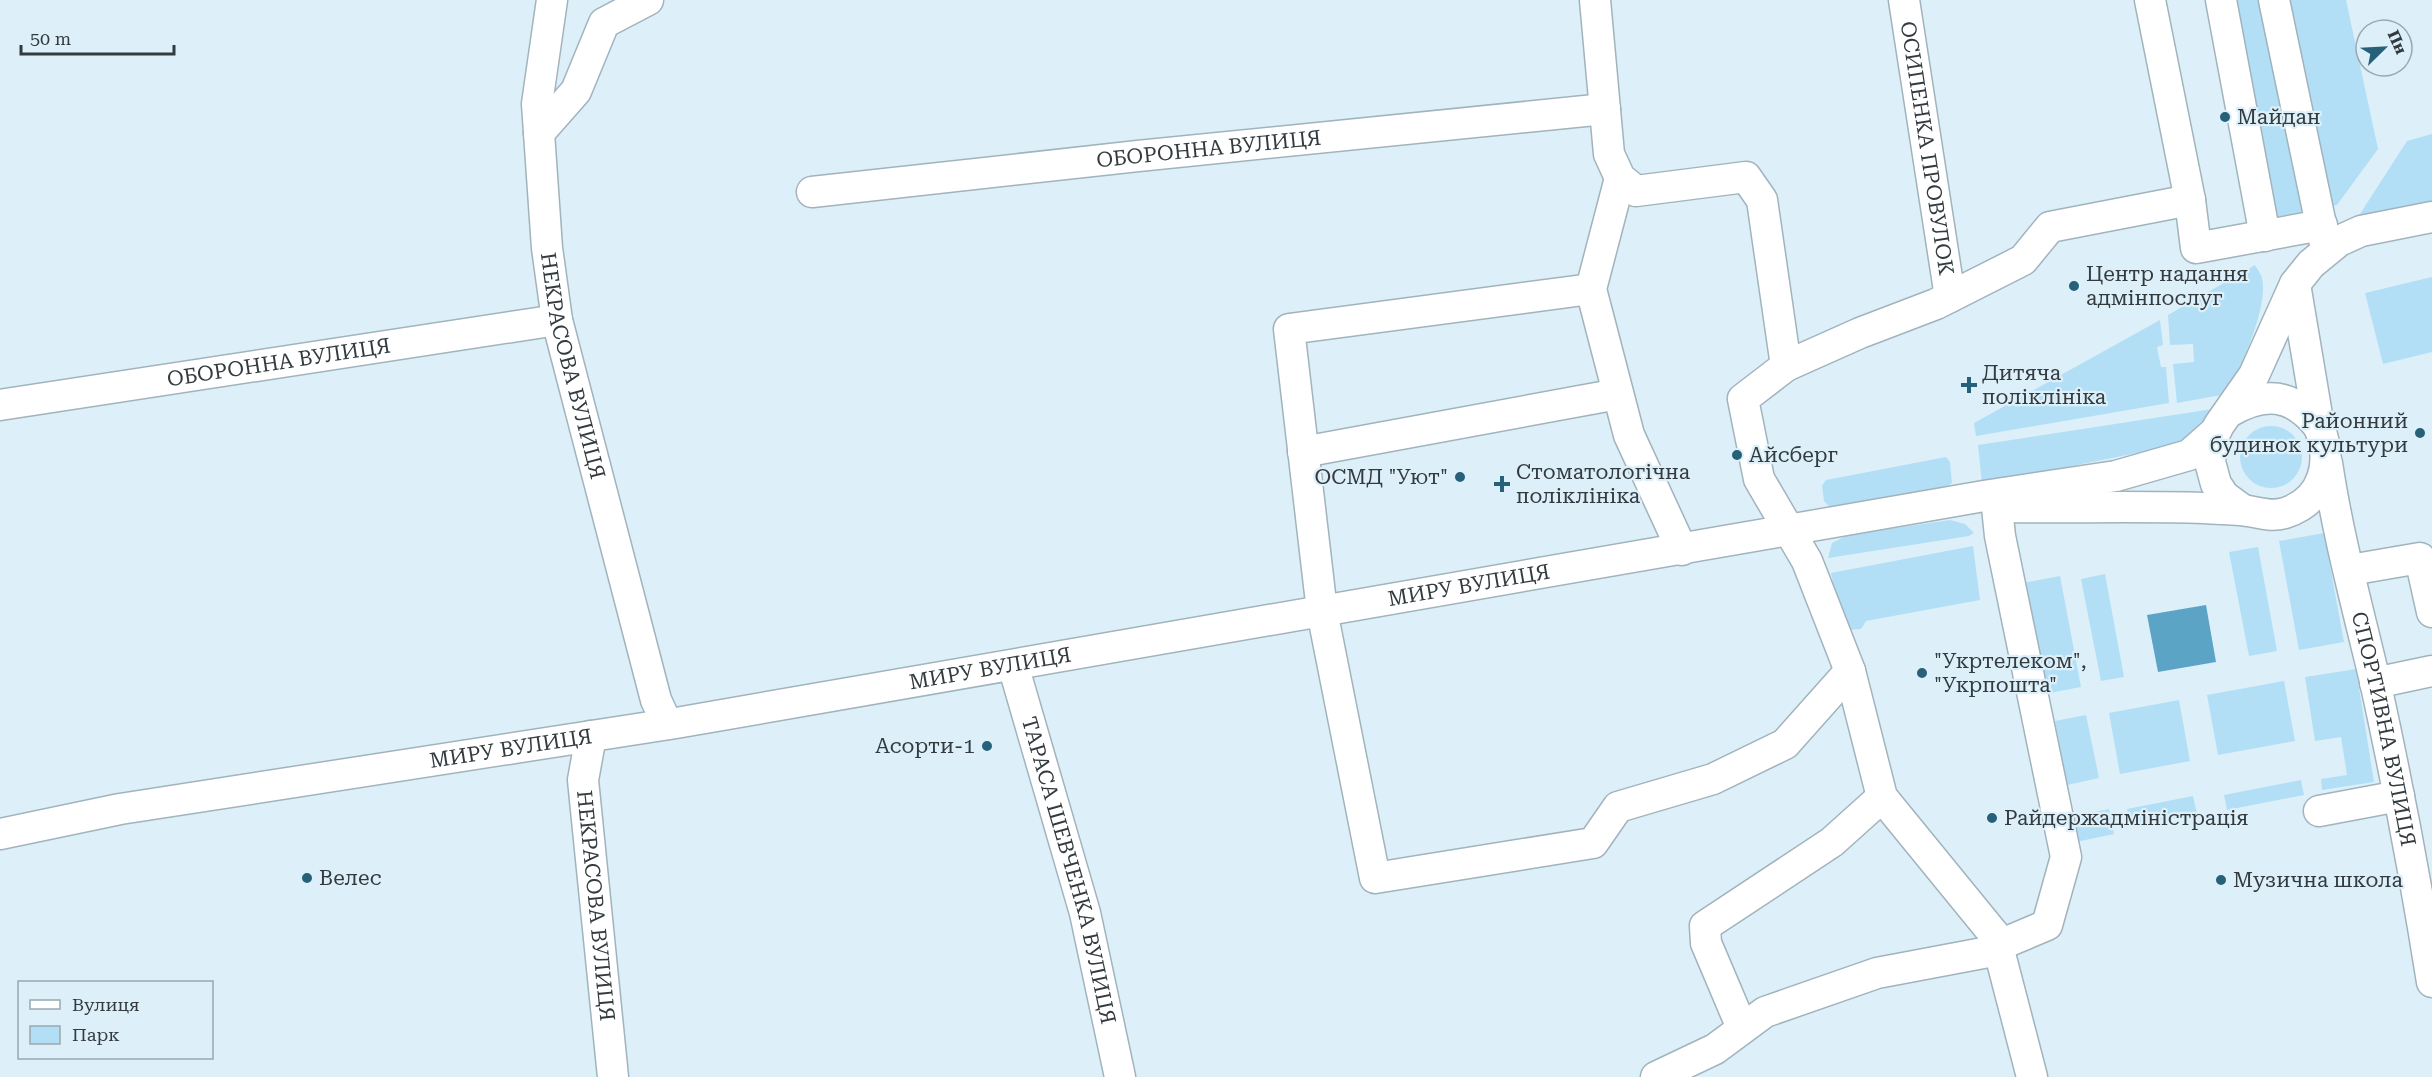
<svg xmlns="http://www.w3.org/2000/svg" width="2432" height="1077" font-family="'Roboto Serif',serif">
  <style>
    .green { fill: #b2dff5 }
    .water { fill: #5ba4c5 }
    .lines { fill: none; stroke-linecap: round; stroke-linejoin: round }
    .minor-casing { stroke: #a1b3bd; stroke-width: 33 }
    .minor { stroke: #fff; stroke-width: 30 }
    .poi-dot { fill: #276079; stroke: #ddf0fa; stroke-width: 2 }
    .labels { text-anchor: middle; dominant-baseline: central; stroke-width: 4.5; stroke-linejoin: round; paint-order: stroke }
    .poi-label { font-size: 21px; fill: #333b3f; stroke: #ddf0fa; text-anchor: start }
    .street-label { font-size: 21px; fill: #333b3f; stroke: #ddf0fa }
  </style>
  <rect width="100%" height="100%" fill="#ddf0fa"/>
  <g class="green">
    <path d="M2231 0H2346L2378 149 2337 205 2270 218Z"/>
    <path d="M2432 134V204L2358 217 2407 141Z"/>
    <path d="M2255 265C2257 269 2261 274 2262 278 2269 307 2240 368 2227 394L2177 403 2173 364 2194 362 2193 344 2170 345 2168 315Z"/>
    <path d="M2432 277V352L2383 364 2365 293Z"/>
    <path d="M2160 320 2163 345 2157 347 2161 367H2166L2169 403 1976 436 1974 423Z"/>
    <path d="M2219 408 2182 444 1982 484 1978 445Z"/>
    <circle cx="2271" cy="457" r="31"/>
    <path d="M1946 457 1950 462 1952 483 1948 486 1830 507 1824 501 1822 486 1826 480Z"/>
    <path d="M1950 520 1965 524 1974 533 1969 536 1828 558 1832 543 1848 535Z"/>
    <path d="M2324 533 2344 642 2299 650 2279 541Z"/>
    <path d="M1973 546 1980 600 1866 621 1861 629 1849 630 1839 613 1831 573Z"/>
    <path d="M2258 547 2277 651 2249 656 2229 552Z"/>
    <path d="M2105 574 2124 677 2101 681 2081 579Z"/>
    <path d="M2060 576 2081 687 2044 694 2023 583Z"/>
    <path d="M2356 669 2374 782 2322 790 2321 779 2347 775 2341 737 2315 741 2305 677Z"/>
    <path d="M2284 681 2295 741 2218 755 2207 695Z"/>
    <path d="M2179 700 2190 761 2120 774 2109 713Z"/>
    <path d="M2086 715 2099 778 2067 785 2055 721Z"/>
    <path d="M2301 780 2304 795 2227 810 2224 795Z"/>
    <path d="M2193 796 2197 814 2130 826 2127 809Z"/>
    <path d="M2109 809 2114 834 2076 842 2071 817Z"/>
  </g>
  <path class="water" d="M2206 605 2216 662 2158 672 2147 615Z"/>
  <g class="lines">
    <g class="minor-casing">
      <g id="minor">
        <path id="s1" d="M552 0 537 104 547 248 557 320 656 700 667 724"/>
        <path d="M1595 0 1609 154 1620 178 1636 191 1746 177 1762 200 1786 366 1743 399 1759 479 1807 561 1850 671 1882 797 2002 944"/>
        <path id="s2" d="M1904 0 1950 297"/>
        <path d="M2150 0 2190 200 2196 248 2322 225"/>
        <path d="M2221 0 2265 236"/>
        <path d="M2274 0 2325 244"/>
        <path d="M539 133 576 91 604 23 648 0"/>
        <path d="M1620 178 1591 289 1629 435 1682 550"/>
        <path id="s3" d="M812 192 1138 156 1605 109"/>
        <path d="M1591 289 1289 329 1322 611 1375 878 1593 843 1618 807 1713 779 1785 744 1850 671"/>
        <path d="M1786 366 1860 333 1936 304 2023 260 2050 227 2190 200"/>
        <path id="s4" d="M0 405 557 320"/>
        <path d="M2229 412C2264 391 2293 393 2319 427"/>
        <path d="M1303 452 1618 394"/>
        <path id="s5" d="M2327 463C2338 537 2358 609 2375 681 2397 781 2416 881 2432 982"/>
        <path d="M1997 507 2000 536 2066 857 2047 925 2002 944 1999 950 2032 1077"/>
        <path d="M2006 507C2072 508 2138 506 2204 508 2216 509 2228 509 2240 510 2256 511 2269 518 2285 513 2325 500 2333 461 2319 427L2295 284"/>
        <path d="M2243 510 2224 496 2216 484 2210 462 2212 439 2219 425 2254 375 2295 284 2311 264 2339 241 2361 231 2432 217"/>
        <path d="M2350 570 2420 558 2432 612"/>
        <path id="s6" d="M1013 665 1085 913 1120 1077"/>
        <path d="M2375 683 2432 671"/>
        <path id="s7" d="M591 736 583 780 613 1077"/>
        <path d="M2319 811 2399 796"/>
        <path id="s8" d="M0 834 120 809 676 723 1984 496 2116 476 2189 455 2215 432"/>
        <path d="M1742 1028 1706 943 1705 926 1832 842 1882 797"/>
        <path d="M1656 1077 1715 1049 1765 1012 1877 973 1999 950"/>
      </g>
    </g>
    <use href="#minor" class="minor"/>
  </g>
  <g class="poi-dot">
    <circle cx="2225" cy="117" r="6"/>
    <circle cx="2074" cy="286" r="6"/>
    <path d="M1966 376h6v6h6v6h-6v6h-6v-6h-6v-6h6z"/>
    <circle cx="2420" cy="433" r="6"/>
    <circle cx="1737" cy="455" r="6"/>
    <circle cx="1460" cy="477" r="6"/>
    <path d="M1499 475h6v6h6v6h-6v6h-6v-6h-6v-6h6z"/>
    <circle cx="1922" cy="673" r="6"/>
    <circle cx="987" cy="746" r="6"/>
    <circle cx="1992" cy="818" r="6"/>
    <circle cx="307" cy="878" r="6"/>
    <circle cx="2221" cy="880" r="6"/>
  </g>
  <g class="labels">
    <g class="poi-label">
      <text x="2237" y="117">Майдан</text>
      <text x="2086" y="274">Центр надання<tspan x="2086" dy="24">адмінпослуг</tspan></text>
      <text x="1982" y="373">Дитяча<tspan x="1982" dy="24">поліклініка</tspan></text>
      <text x="2408" y="421" text-anchor="end">Районний<tspan x="2408" dy="24">будинок культури</tspan></text>
      <text x="1749" y="455">Айсберг</text>
      <text x="1516" y="472">Стоматологічна<tspan x="1516" dy="24">поліклініка</tspan></text>
      <text x="1448" y="477" text-anchor="end">ОСМД "Уют"</text>
      <text x="1934" y="661">"Укртелеком",<tspan x="1934" dy="24">"Укрпошта"</tspan></text>
      <text x="975" y="746" text-anchor="end">Асорти-1</text>
      <text x="2004" y="818">Райдержадміністрація</text>
      <text x="319" y="878">Велес</text>
      <text x="2233" y="880">Музична школа</text>
    </g>
    <g class="street-label">
      <text stroke="none"><textPath href="#s2" startOffset="150">ОСИПЕНКА ПРОВУЛОК</textPath></text>
      <text stroke="none"><textPath href="#s3" startOffset="399">ОБОРОННА ВУЛИЦЯ</textPath></text>
      <text stroke="none"><textPath href="#s4" startOffset="282">ОБОРОННА ВУЛИЦЯ</textPath></text>
      <text stroke="none"><textPath href="#s1" startOffset="370">НЕКРАСОВА ВУЛИЦЯ</textPath></text>
      <text stroke="none"><textPath href="#s8" startOffset="1490">МИРУ ВУЛИЦЯ</textPath></text>
      <text stroke="none"><textPath href="#s8" startOffset="1004">МИРУ ВУЛИЦЯ</textPath></text>
      <text stroke="none"><textPath href="#s5" startOffset="272">СПОРТИВНА ВУЛИЦЯ</textPath></text>
      <text stroke="none"><textPath href="#s8" startOffset="518">МИРУ ВУЛИЦЯ</textPath></text>
      <text stroke="none"><textPath href="#s6" startOffset="213">ТАРАСА ШЕВЧЕНКА ВУЛИЦЯ</textPath></text>
      <text stroke="none"><textPath href="#s7" startOffset="171">НЕКРАСОВА ВУЛИЦЯ</textPath></text>
    </g>
  </g>
  <rect x="18" y="981" width="195" height="78" fill="#ddf0fa" stroke="#99a8af" stroke-width="1.5"/>
  <rect x="30" y="1000" width="30" height="9" fill="#ffffff" stroke="#99a8af" stroke-width="1.5"/>
  <text x="72" y="1011" font-size="18" fill="#333b3f">Вулиця</text>
  <rect x="30" y="1026" width="30" height="18" fill="#b2dff5" stroke="#99a8af" stroke-width="1.5"/>
  <text x="72" y="1041" font-size="18" fill="#333b3f">Парк</text>
  <g transform="translate(2384 48) rotate(66)"><circle r="28" fill="#ddf0fa" stroke="#99a8af" stroke-width="1.5"/>
  <path d="M0-4.5L10 22L0 15L-10 22Z" fill="#276079"/>
  <text y="-9" font-size="16" font-weight="bold" text-anchor="middle" fill="#333b3f">Пн</text>
  </g>
  <path d="M21 45v9h153v-9" fill="none" stroke="#333b3f" stroke-width="3"/>
  <text x="30" y="45" font-size="18" fill="#333b3f" stroke="#ddf0fa" stroke-width="4.5" paint-order="stroke">50 m</text>
</svg>
